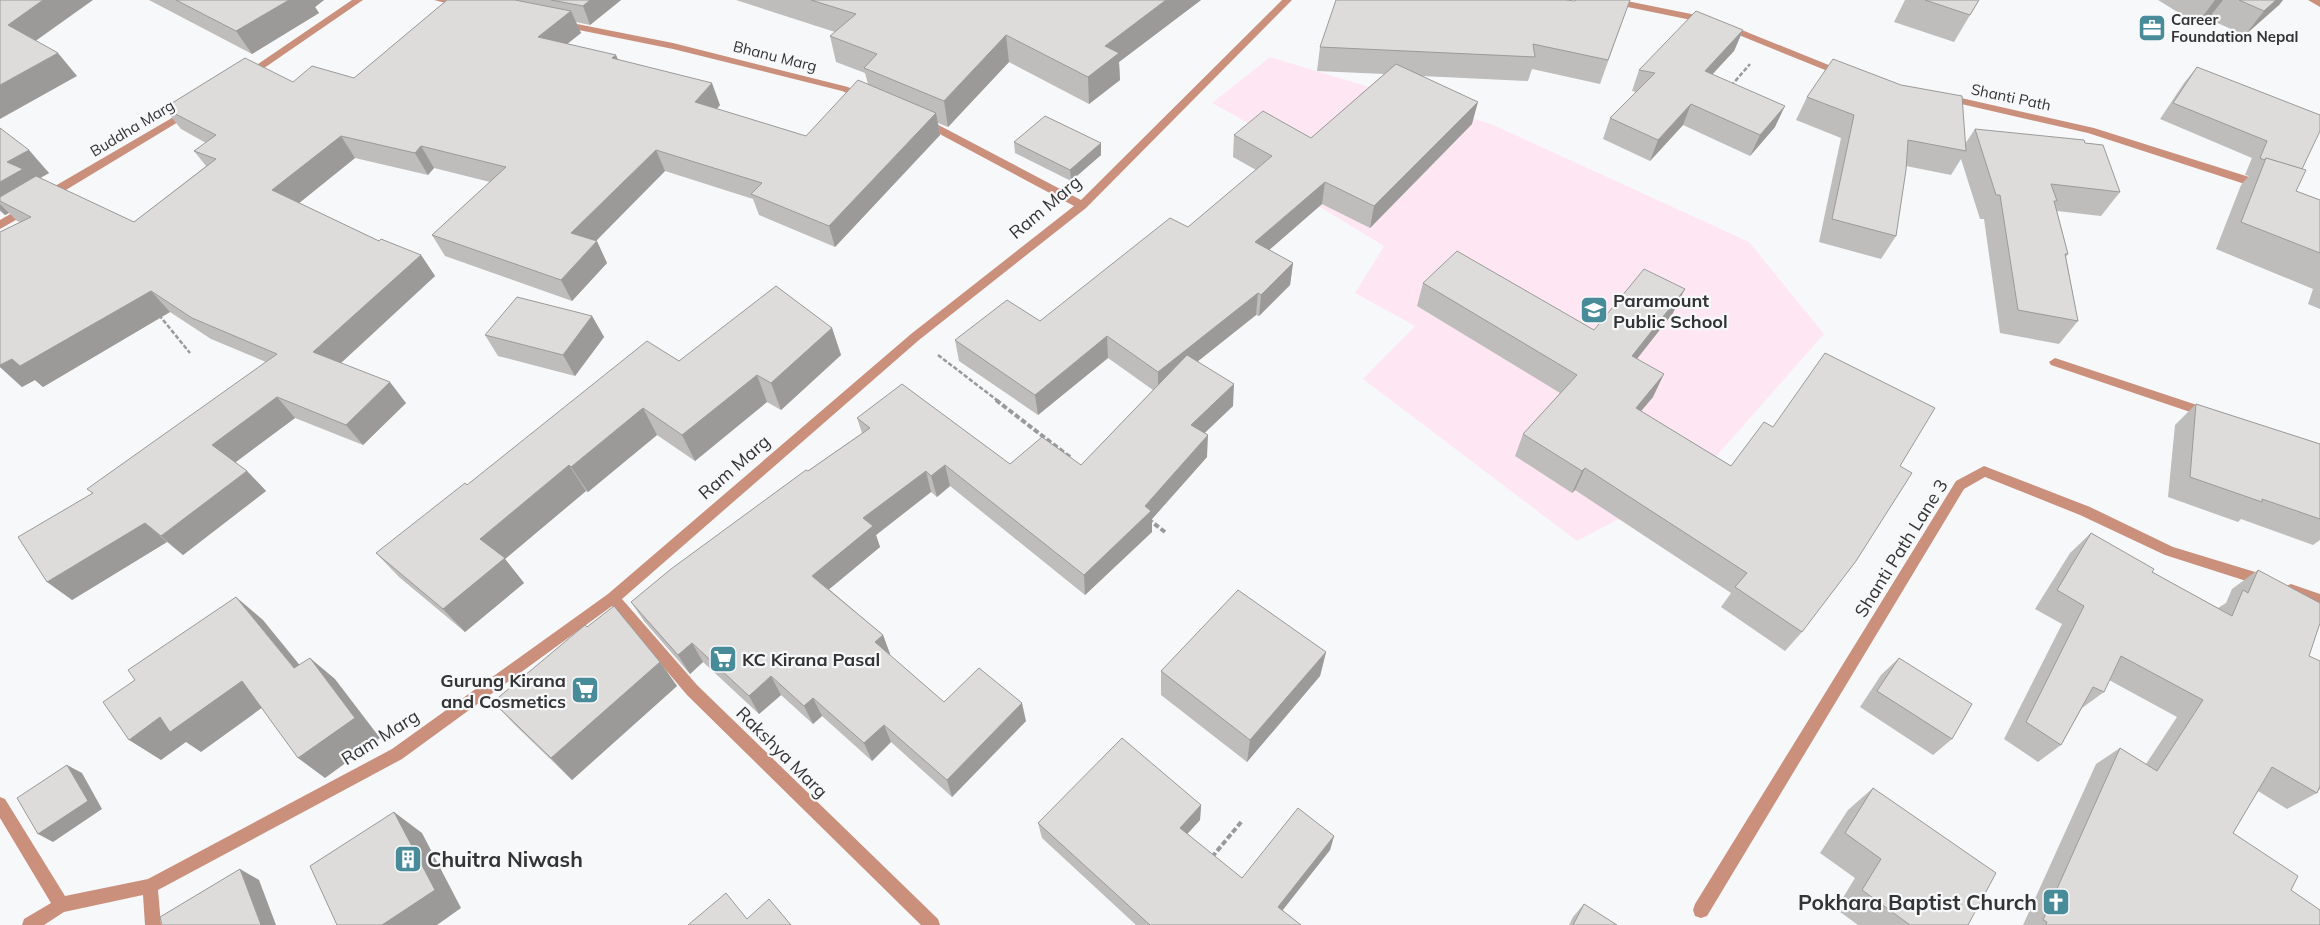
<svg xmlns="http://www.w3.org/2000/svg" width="2320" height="925" font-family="Mulish,sans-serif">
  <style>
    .education { fill: #fee7f3 }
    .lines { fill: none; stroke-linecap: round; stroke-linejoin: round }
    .path-far1 { stroke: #999a9b; stroke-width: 2.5; stroke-dasharray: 4.5 2; stroke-linecap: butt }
    .path { stroke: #999a9b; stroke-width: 4; stroke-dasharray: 5.5 2.5; stroke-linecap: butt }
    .street { fill: #ca907c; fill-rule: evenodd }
    .wall { fill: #bebdbc }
    .shaded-wall { fill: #9b9a99 }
    .building { fill: #dddcdb; stroke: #9b9a99 }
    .labels { text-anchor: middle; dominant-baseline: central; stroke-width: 4.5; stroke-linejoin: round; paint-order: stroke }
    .far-poi-label { font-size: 15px; font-weight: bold; fill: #343435; stroke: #f7f8fa; text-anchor: start }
    .far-street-label { font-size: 15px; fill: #343435; stroke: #f7f8fa }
    .street-label { font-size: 18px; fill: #343435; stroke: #f7f8fa }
    .poi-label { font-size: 18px; font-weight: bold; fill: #343435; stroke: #f7f8fa; text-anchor: start }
    .near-poi-label { font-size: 21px; font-weight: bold; fill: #343435; stroke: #f7f8fa; text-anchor: start }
  </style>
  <rect width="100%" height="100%" fill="#f7f8fa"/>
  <path class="education" d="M1270 57 1491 124 1749 242 1824 334 1698 477 1577 541 1363 379 1415 326 1355 293 1384 246 1315 204 1345 177 1212 103Z"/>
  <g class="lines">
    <g class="path-far1">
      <path d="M1731 86 1750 64"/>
      <path d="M159 315 190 353"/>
      <path d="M938 355 998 401"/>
    </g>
    <g class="path">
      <path d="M996 400 1071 458"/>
      <path d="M1148 519 1165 532"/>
      <path d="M1212 857 1242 821"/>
    </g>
    <g class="street">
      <path d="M352 0H363L251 77H245V73Z"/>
      <path d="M434 0H454L466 4 461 7Z"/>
      <path d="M1282 0H1292L1086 208 919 340 622 599 697 685 938 919 940 925H921L687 695 612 606 402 759 158 890 161 925H145L143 895 64 912 44 925H22L24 919 51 903 0 818V797L5 799 65 896 148 879 392 749 608 594 911 334 1074 206 921 124V120H929L1081 200Z"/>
      <path d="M1603 0H1622L1706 17 1711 20 1706 23 1608 3Z"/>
      <path d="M2308 0H2320V7Z"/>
      <path d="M562 21 673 43 848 87 868 97 863 100 842 91 673 49 559 26 557 24Z"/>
      <path d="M1727 24 1846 72 1848 74 1843 77 1840 76 1724 29V25Z"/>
      <path d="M1948 95 2094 128 2265 182 2266 185 2265 188H2257L2088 133 1944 100 1943 98Z"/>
      <path d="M189 108 193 109V113L51 199H43V193Z"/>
      <path d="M26 205 30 206 31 209 30 212 0 229V220Z"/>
      <path d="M2055 358 2212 410 2214 413 2208 418 2051 365 2049 362Z"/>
      <path d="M1984 466 2090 507 2173 547 2265 575 2270 577 2272 581 2270 585 2265 587 2165 555 2080 515 1985 477 1964 489 1707 916 1701 918 1695 916 1693 910 1695 904 1956 481Z"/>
      <path d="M2291 584 2320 594V606L2286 594 2284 590 2286 586Z"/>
    </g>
  </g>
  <g class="wall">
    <path d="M149 0H324L315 7 319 13 252 54Z"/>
    <path d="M447 0H621L590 25 576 22 581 33 567 44 616 55 618 60 720 105 717 109 806 136 868 84 865 73 836 62 830 36 835 32 736 0H1201L1119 62 1120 80 1089 104 1009 62 948 127 938 123 940 135 835 247 759 215 753 199 665 171 596 241 607 263 572 301 445 256 432 235 490 182 434 168 428 175 355 158 299 203 379 241 421 255 435 276 341 363 406 403 363 445 295 418 235 462 247 471 266 491 183 555 167 542 72 600 92 493 266 362 211 339 170 312 43 387 35 380 22 387 0 367V232L20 222 17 221 9 213 5 215 0 211V128L49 173 40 178 134 222 206 166 194 151 206 143 181 129 164 108 293 82 354 78Z"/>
    <path d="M1630 0 1600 84 1532 69 1528 81 1422 76 1472 124 1370 228 1322 204 1269 250 1293 263 1290 285 1259 316 1256 315 1198 361 1233 406 1204 433 1207 457 1152 519V532L1085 595 950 486 937 497 931 492 876 535 880 547 829 589 883 635 890 654 889 655 944 702 1026 721 952 797 891 742 872 761 822 716 813 724 781 695 759 714 703 662 690 674 644 621 631 602 808 471 862 433 857 418 1010 464 1081 465 1153 390 1108 358 1038 415 959 361 955 340 1040 321 1188 227 1256 170 1233 157 1234 135 1311 138 1384 74 1317 71 1320 47 1575 1Z"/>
    <path d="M1905 0H1979L1954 42 1894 22Z"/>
    <path d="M2158 0H2283L2279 5 2245 35 2208 19 2197 24Z"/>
    <path d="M1743 30 1734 51 1712 74 1775 127 1750 156 1683 125 1650 161 1603 139 1610 118 1636 92 1632 91 1639 70Z"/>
    <path d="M2197 67 2302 169 2296 191 2320 200V309L2308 304 2313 289 2216 249 2241 185 2249 176 2245 175 2252 158 2160 119 2184 83Z"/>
    <path d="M1807 97 1965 144 1975 129 2085 143 2120 192 2101 216 2057 211 2068 254 2066 257 2078 321 2059 344 2000 333 1984 219H1980L1961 159 1951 175 1906 166 1896 236 1881 259 1819 242 1841 138 1796 120Z"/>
    <path d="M1014 142 1101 143V155L1071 181 1015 153Z"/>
    <path d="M1423 283 1594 330 1673 313 1637 359 1653 397 1641 411 1731 466 1773 427 1900 466 1802 632 1785 651 1721 607 1731 593 1575 490 1572 493 1515 456 1523 434 1560 393 1417 306Z"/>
    <path d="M592 316 604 337 575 376 498 356 485 335Z"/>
    <path d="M832 328 841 355 781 410 767 402 695 461 657 435 588 492 586 491 505 559 524 583 465 632 399 577 376 553 467 485 679 361Z"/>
    <path d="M2196 404 2320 444V540L2313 545 2241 519 2238 522 2168 497 2175 425Z"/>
    <path d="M2091 533 2152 572 2218 608 2226 603 2232 589 2258 570 2309 656 2320 661V790L2319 789 2317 793 2287 809 2258 791 2233 833 2291 890 2320 925H2023L2096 764 2120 748 2146 764 2177 717 2109 680 2104 692 2082 708 2061 745 2038 762 2004 739 2062 624 2035 609 2070 553Z"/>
    <path d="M587 627 660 662 677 686 572 780 515 725 493 702Z"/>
    <path d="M1326 652 1320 676 1247 762 1161 695V671Z"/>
    <path d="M1899 658 1952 739 1933 755 1860 707 1881 675Z"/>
    <path d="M1873 788 1968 925H1858L1836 909 1855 878 1820 853 1848 810Z"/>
    <path d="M1201 805 1200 820 1187 834 1242 878 1334 836 1330 850 1282 910 1301 925H1136L1042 838 1038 823Z"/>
    <path d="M1584 904 1617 925H1569L1573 917Z"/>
  </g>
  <g class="shaded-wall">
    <path d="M43 0H93L27 47 8 25Z"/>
    <path d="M289 0H324L315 7 319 13 252 54 236 31Z"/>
    <path d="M590 0H621L590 25 583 6Z"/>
    <path d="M1166 0H1201L1119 62 1120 80 1089 104 1088 77 1105 46Z"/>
    <path d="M2215 0H2223L2208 19 2197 24Z"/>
    <path d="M2276 0H2283L2279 5 2245 35 2264 11Z"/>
    <path d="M571 11 581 33 548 59 538 37Z"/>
    <path d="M1743 30 1734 51 1696 92 1705 71Z"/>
    <path d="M1006 35 1009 62 948 127 944 101Z"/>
    <path d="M58 53 77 76 0 119V85Z"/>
    <path d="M616 55 625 77 612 58Z"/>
    <path d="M712 83 720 105 703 124 695 102Z"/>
    <path d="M1478 102 1472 124 1370 228 1374 206Z"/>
    <path d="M1691 104 1683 125 1650 161 1658 140Z"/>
    <path d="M1785 106 1775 127 1750 156 1760 135Z"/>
    <path d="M936 113 940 135 835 247 829 226Z"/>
    <path d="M341 136 355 158 288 212 272 190Z"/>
    <path d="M1101 143V155L1071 181 1070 170Z"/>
    <path d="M421 146 434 168 428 175 415 153Z"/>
    <path d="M29 150 49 173 0 201V182L7 162Z"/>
    <path d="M656 150 665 171 582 255 571 233Z"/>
    <path d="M1325 182 1322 204 1253 264 1255 242Z"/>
    <path d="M0 204 9 213 5 215 0 210Z"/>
    <path d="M597 241 607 263 572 301 561 280Z"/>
    <path d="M421 255 435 276 330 373 313 352Z"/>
    <path d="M1293 263 1290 285 1259 316 1261 295Z"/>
    <path d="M1685 289 1673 313 1621 379 1632 356Z"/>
    <path d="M151 291 170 312 43 387 35 380 22 387 0 367V365L12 359Z"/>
    <path d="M1258 293 1256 315 1158 393V372Z"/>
    <path d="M592 316 604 337 575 376 563 355Z"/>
    <path d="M832 328 841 355 781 410 771 383Z"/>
    <path d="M1107 336 1108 358 1038 415 1035 395Z"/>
    <path d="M1664 374 1653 397 1625 430 1636 408Z"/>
    <path d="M757 375 767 402 695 461 682 435Z"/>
    <path d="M390 382 406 403 363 445 346 425Z"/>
    <path d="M1234 384 1233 406 1190 447 1191 425Z"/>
    <path d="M277 397 295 418 232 465 212 445Z"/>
    <path d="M643 408 657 435 588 492 571 467Z"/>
    <path d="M1208 435 1207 457 1152 519V532L1085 595 1084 575Z"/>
    <path d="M569 465 586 491 505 559 524 583 465 632 443 609 480 539Z"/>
    <path d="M945 465 950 486 937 497 931 476Z"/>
    <path d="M1585 468 1575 490 1572 493 1582 471Z"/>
    <path d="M247 471 266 491 183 555 161 536Z"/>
    <path d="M926 471 931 492 876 535 880 547 821 596 812 576 863 518Z"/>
    <path d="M145 523 167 542 72 600 47 582Z"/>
    <path d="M236 597 263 620 320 690 294 668Z"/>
    <path d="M883 635 890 654 882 661 875 642Z"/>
    <path d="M692 643 703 662 690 674 678 655Z"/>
    <path d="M1326 652 1320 676 1247 762 1250 740Z"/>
    <path d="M310 658 335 679 380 738 325 778 298 758Z"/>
    <path d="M660 662 677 686 572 780 551 758Z"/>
    <path d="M771 676 781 695 759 714 749 696Z"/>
    <path d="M242 681 270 702 201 752 186 742 161 760 129 740 160 717Z"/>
    <path d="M813 698 822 716 813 724 804 706Z"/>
    <path d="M1022 703 1026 721 952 797 947 780Z"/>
    <path d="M884 725 891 742 872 761 864 743Z"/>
    <path d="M67 765 82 773 102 809 53 842 38 834Z"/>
    <path d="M1201 805 1200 820 1179 843 1180 828Z"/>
    <path d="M394 812 422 833 461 908 437 925H382Z"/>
    <path d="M1334 836 1330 850 1275 920 1278 907Z"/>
    <path d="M240 869 259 880 276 925H261Z"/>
  </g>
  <g class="building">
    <path d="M0 0H43L8 25 58 53 0 85Z"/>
    <path d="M176 0H289L236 31Z"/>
    <path d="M447 0H515L571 11 538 37 616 55 612 58 712 83 695 102 806 136 858 80 936 113 829 226 751 194 762 183 656 150 571 233 597 241 561 280 432 235 506 167 421 146 415 153 341 136 272 190 379 241 381 239 421 255 313 352 390 382 346 425 277 397 212 445 247 471 161 536 145 523 47 582 18 537 93 493 87 489 277 354 192 318 151 291 20 366 12 359 0 365V232L31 217 0 201V197L36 176 134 222 216 159 194 151 216 135 164 108 245 58 293 82 312 66 354 78Z"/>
    <path d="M551 0H590L583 6Z"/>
    <path d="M811 0H1166L1105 46 1119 53 1088 77 1006 35 944 101 864 68 877 54 830 36 856 14Z"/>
    <path d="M1336 0H1565L1575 1 1576 0H1630L1608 60 1533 44 1535 57 1320 47Z"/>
    <path d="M1925 0H1979L1970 15Z"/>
    <path d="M2239 0H2276L2264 11Z"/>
    <path d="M1696 11 1743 30 1705 71 1785 106 1760 135 1691 104 1658 140 1610 118 1655 73 1639 70Z"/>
    <path d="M1833 59 1901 85 1962 96 1966 151 1908 140 1906 170 1896 236 1832 219 1854 115 1807 97Z"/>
    <path d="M1396 64 1478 102 1374 206 1325 182 1255 242 1293 263 1261 295 1258 293 1158 372 1107 336 1035 395 955 340 1007 300 1040 321 1170 218 1188 227 1272 156 1234 135 1263 111 1311 138Z"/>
    <path d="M2197 67 2320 115V131L2302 169 2266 158 2264 160 2260 158 2267 141 2173 103Z"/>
    <path d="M1045 116 1101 143 1070 170 1014 142Z"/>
    <path d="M0 128 29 150 7 162 23 169 0 182Z"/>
    <path d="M1975 129 2084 140 2085 143 2103 145 2120 192 2051 184 2057 201H2054L2068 254H2065L2078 321 2018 310 2000 195H1996Z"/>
    <path d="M2266 158 2306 170 2296 191 2320 200V253L2241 222Z"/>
    <path d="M1457 251 1594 330 1644 269 1685 289 1632 356 1664 374 1636 408 1731 466 1764 422 1773 427 1825 353 1935 408 1900 466 1912 473 1856 561 1802 632 1735 587 1747 573 1585 468 1582 471 1523 434 1577 375 1423 283Z"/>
    <path d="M776 286 832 328 771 383 757 375 682 435 643 408 571 467 569 465 480 539 505 558 443 609 376 553 465 483 467 485 647 341 679 361Z"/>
    <path d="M517 297 592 316 563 355 485 335Z"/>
    <path d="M1187 355 1234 384 1191 425 1208 435 1145 506 1151 511 1084 575 945 465 931 476 926 471 863 518 873 526 812 576 883 635 875 642 944 702 979 668 1022 703 947 780 884 725 864 743 813 698 804 706 771 676 749 696 692 643 678 655 631 602 671 569 806 470 808 471 870 428 857 418 902 384 1010 464 1042 437 1081 465Z"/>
    <path d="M2196 404 2320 444V519L2262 499V502L2190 477Z"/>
    <path d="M2091 533 2154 569 2152 572 2232 616 2243 590 2248 593 2258 570 2320 603V623L2309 656 2320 661V786L2317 793 2272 767 2233 833 2298 876 2291 890 2320 910V925H2046L2047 922 2043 920 2120 748 2157 771 2203 700 2121 656 2104 692 2093 687 2061 745 2026 722 2084 606 2057 590Z"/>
    <path d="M1238 590 1326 652 1250 740 1161 671Z"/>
    <path d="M236 597 294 668 310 658 355 718 298 758 242 681 170 732 160 717 129 740 103 702 135 680 128 670Z"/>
    <path d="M614 606 660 662 551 758 493 702 585 625 587 627Z"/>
    <path d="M1899 658 1972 704 1952 739 1877 691Z"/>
    <path d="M1122 738 1201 805 1180 828 1242 878 1298 808 1334 836 1278 907 1301 925H1150L1038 823Z"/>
    <path d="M67 765 88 801 38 834 17 798Z"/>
    <path d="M1873 788 1996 873 1968 925H1910L1862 890 1881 859 1845 833Z"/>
    <path d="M394 812 435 890 382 925H337L310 866Z"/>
    <path d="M240 869 261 925H162L160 917Z"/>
    <path d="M726 893 747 919 769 899 791 925H688Z"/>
    <path d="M1584 904 1617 925H1573Z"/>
  </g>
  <defs>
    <g id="office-square" transform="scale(1.4375)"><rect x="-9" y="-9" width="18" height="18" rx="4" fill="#478c98" stroke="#f7f8fa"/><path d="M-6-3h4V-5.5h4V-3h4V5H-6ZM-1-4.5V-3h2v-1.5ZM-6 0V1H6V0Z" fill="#fff"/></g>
    <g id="school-square" transform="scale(1.4375)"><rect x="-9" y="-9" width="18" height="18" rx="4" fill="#478c98" stroke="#f7f8fa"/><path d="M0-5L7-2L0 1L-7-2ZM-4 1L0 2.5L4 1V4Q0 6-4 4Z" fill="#fff"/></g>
    <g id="supermarket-square" transform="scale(1.4375)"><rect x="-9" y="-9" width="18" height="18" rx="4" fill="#478c98" stroke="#f7f8fa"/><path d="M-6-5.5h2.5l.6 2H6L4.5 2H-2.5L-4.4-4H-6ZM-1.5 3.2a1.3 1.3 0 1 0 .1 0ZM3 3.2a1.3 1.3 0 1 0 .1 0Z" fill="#fff"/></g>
    <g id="building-square" transform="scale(1.4375)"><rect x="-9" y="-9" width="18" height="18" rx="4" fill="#478c98" stroke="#f7f8fa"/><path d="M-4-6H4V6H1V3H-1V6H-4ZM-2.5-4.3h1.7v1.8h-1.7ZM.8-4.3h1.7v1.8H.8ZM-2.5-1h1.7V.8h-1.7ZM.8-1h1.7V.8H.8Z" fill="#fff"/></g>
    <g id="church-square" transform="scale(1.4375)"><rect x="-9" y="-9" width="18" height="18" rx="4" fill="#478c98" stroke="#f7f8fa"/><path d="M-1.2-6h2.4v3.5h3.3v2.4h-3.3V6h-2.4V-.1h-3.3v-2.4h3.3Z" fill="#fff"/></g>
  </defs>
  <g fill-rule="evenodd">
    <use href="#office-square" x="2152" y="28"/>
    <use href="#school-square" x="1594" y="310"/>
    <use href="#supermarket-square" x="723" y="659"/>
    <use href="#supermarket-square" x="585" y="690"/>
    <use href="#building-square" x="408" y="859"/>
    <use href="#church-square" x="2056" y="902"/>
  </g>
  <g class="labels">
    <g class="far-poi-label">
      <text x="2171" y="19">Career<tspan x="2171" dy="17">Foundation Nepal</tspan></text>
    </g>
    <g class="far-street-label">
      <text transform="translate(775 56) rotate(14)">Bhanu Marg</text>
      <text transform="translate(2011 97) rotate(12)">Shanti Path</text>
      <text transform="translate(132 128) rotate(-31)">Buddha Marg</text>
    </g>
    <g class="street-label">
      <text transform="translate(1045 207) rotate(-40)">Ram Marg</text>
      <text transform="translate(734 467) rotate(-41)">Ram Marg</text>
      <text transform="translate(1901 548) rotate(-58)">Shanti Path Lane 3</text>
      <text transform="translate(380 737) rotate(-32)">Ram Marg</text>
      <text transform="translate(782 752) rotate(45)">Rakshya Marg</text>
    </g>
    <g class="poi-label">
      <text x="1613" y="300">Paramount<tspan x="1613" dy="21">Public School</tspan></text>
      <text x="742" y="659">KC Kirana Pasal</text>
      <text x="566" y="680" text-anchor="end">Gurung Kirana<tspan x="566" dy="21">and Cosmetics</tspan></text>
    </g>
    <g class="near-poi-label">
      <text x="427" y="859">Chuitra Niwash</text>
      <text x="2037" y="902" text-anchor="end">Pokhara Baptist Church</text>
    </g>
  </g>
</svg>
